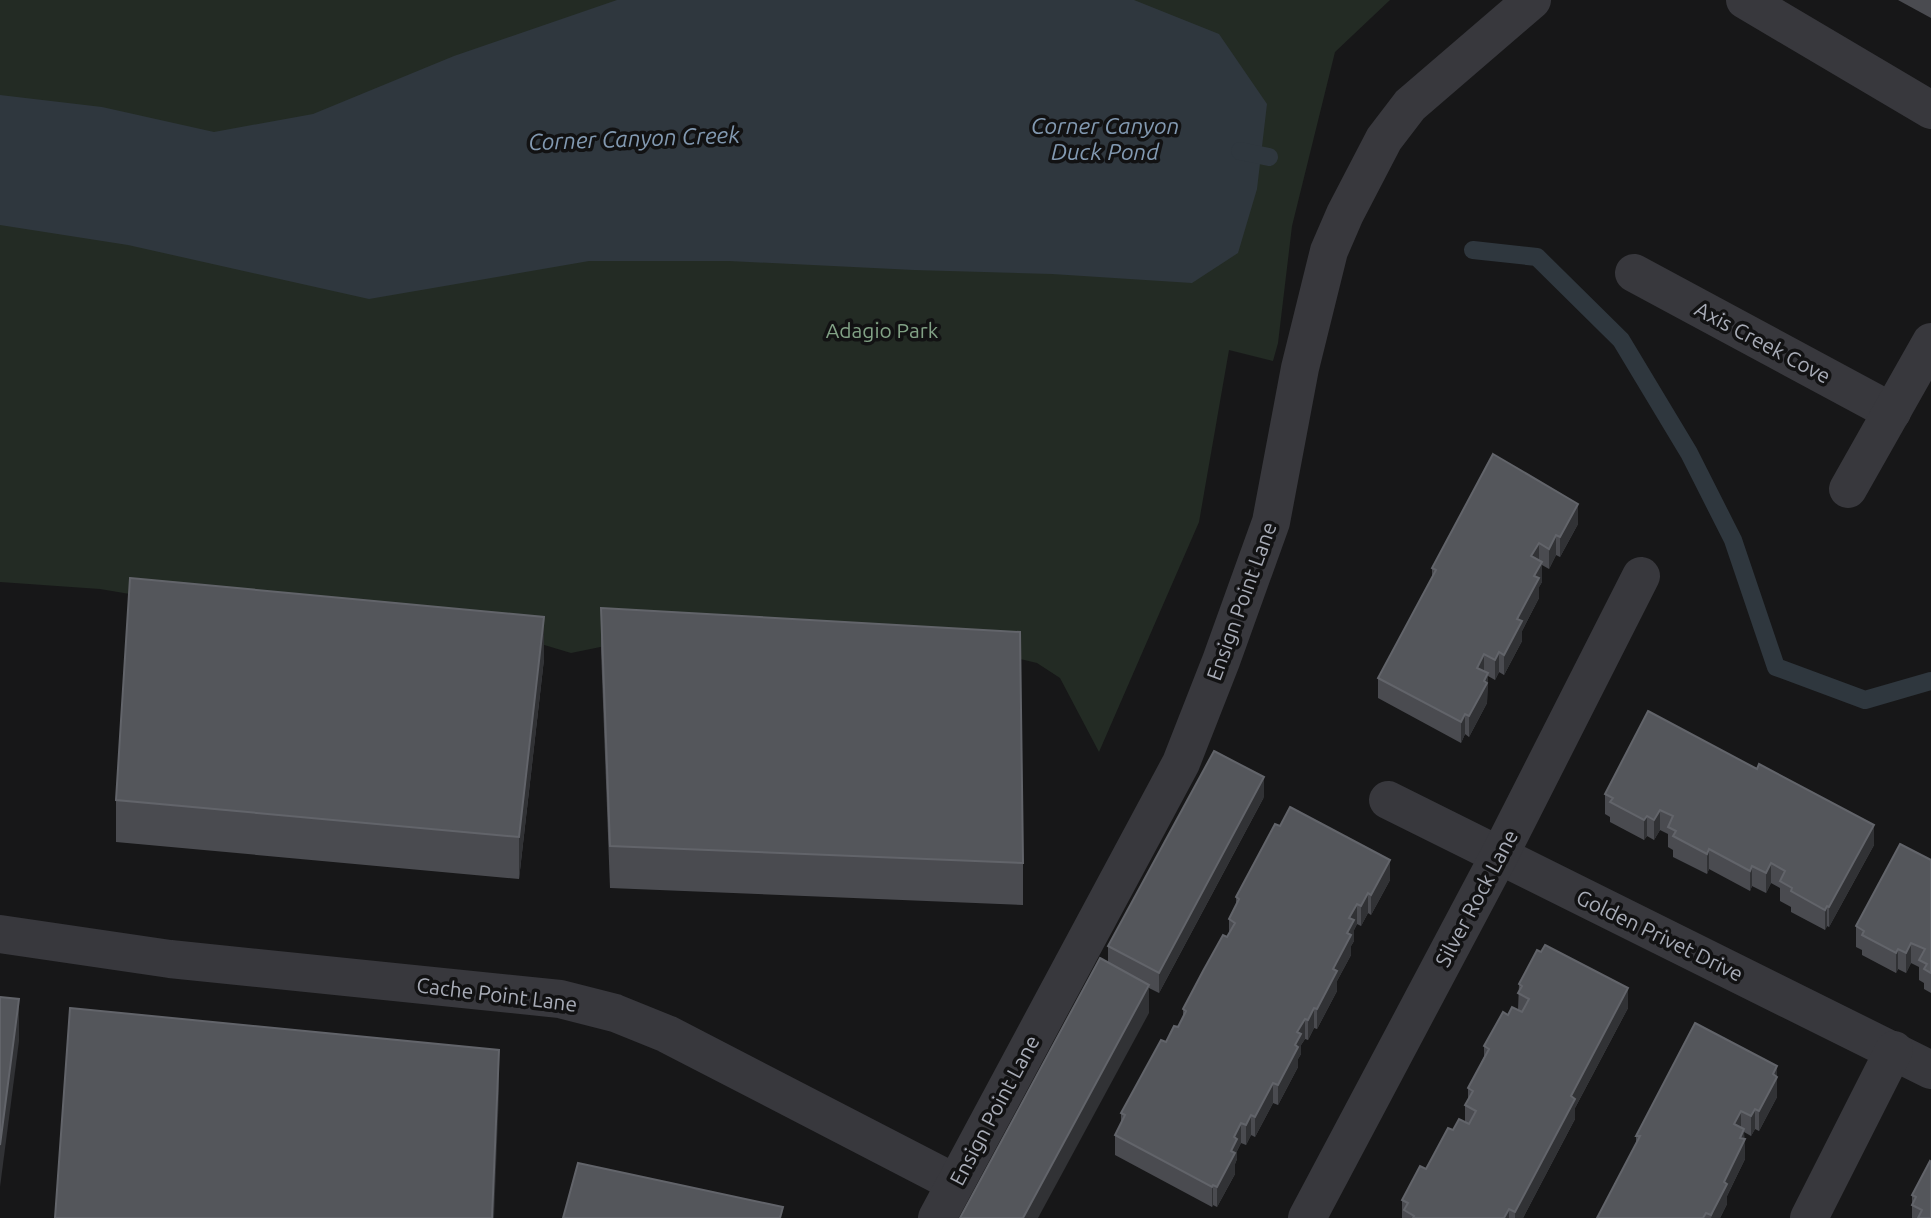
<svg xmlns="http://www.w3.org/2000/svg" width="1931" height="1218" font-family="Ubuntu,sans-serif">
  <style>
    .green { fill: #232b24 }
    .water { fill: #2f373e }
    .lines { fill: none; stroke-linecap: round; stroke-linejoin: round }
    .stream { stroke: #2f373e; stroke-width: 18 }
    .minor { stroke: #38383d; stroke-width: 38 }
    .wall { fill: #4a4b50 }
    .shaded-wall { fill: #313235 }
    .building { fill: #54565b; stroke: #62646a; stroke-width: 2 }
    .labels { text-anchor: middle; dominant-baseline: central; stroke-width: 7; stroke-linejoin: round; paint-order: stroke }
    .park-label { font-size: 21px; fill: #81a185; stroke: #121213 }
    .street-label { font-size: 21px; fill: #a9adb8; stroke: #121213 }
    .water-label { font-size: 23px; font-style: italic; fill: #8299b1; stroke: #121213 }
  </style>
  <rect width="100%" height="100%" fill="#171718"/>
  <path class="green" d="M0 0H1390L1335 52 1292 226 1278 343 1273 361 1229 350 1199 522 1099 752 1060 678 1037 663 991 652 615 644 571 653 541 644 213 608 100 589 0 582Z"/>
  <path class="water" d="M617 0H1134L1219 34 1267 104 1257 189 1238 253 1192 283 1052 274 914 270 729 261H589L369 299 128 245 0 225V95L102 107 214 132 313 114 454 56Z"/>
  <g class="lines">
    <g class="stream">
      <path d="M1240 151 1269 157"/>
      <path d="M1473 250 1537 257 1621 340 1689 453 1733 540 1776 667 1865 700 1931 681"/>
    </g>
    <g class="minor">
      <path d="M1745 0 1931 110"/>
      <path d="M1634 273 1892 412"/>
      <path d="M1848 489 1931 342"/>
      <path d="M1388 800 1931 1070"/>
      <path d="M0 934 170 959 560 999 615 1013 667 1034 955 1183"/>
      <path d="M937 1218 1181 763 1221 661 1271 522 1300 368 1329 251 1345 214 1384 139 1410 105 1532 0"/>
      <path d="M1307 1218 1499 856 1641 576"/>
      <path d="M1809 1218 1894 1050"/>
    </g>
  </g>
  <g class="wall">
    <path d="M1898 0H1931V18Z"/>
    <path d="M1578 524 1560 557 1556 555 1549 569 1542 565V582L1539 587V598L1522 631V641L1504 675 1499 672 1495 680 1488 676 1487 703 1469 737 1465 734 1461 743 1378 698V678L1432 578V568Z"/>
    <path d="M601 608 1023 863V905L610 888 601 650Z"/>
    <path d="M544 659 519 879 116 842V800Z"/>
    <path d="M1605 794 1874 845 1829 927 1827 926 1825 930 1791 912V907L1780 901V888L1771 883 1766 893 1752 886 1750 891 1709 869 1707 874 1673 857V850L1668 847V834L1660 830 1654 840 1647 836 1644 840 1610 822V817L1605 814Z"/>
    <path d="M1264 797 1159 993 1149 988V1013L1108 963V946Z"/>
    <path d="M1931 860V993L1924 989V983L1919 980V967L1911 963 1906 973 1898 969 1896 973 1862 955V950L1856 947V926Z"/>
    <path d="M1390 880 1371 915 1368 913 1361 926 1357 924 1354 930V941L1351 946V955L1337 981V991L1317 1029 1314 1028 1308 1040 1305 1039 1301 1045V1054L1298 1059V1067L1278 1105 1273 1103 1255 1137 1251 1135 1246 1145 1241 1143 1237 1151V1159L1235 1164V1174L1217 1207 1213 1205 1212 1207 1115 1155V1135L1121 1124V1113L1166 1042 1178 1027 1183 1018V1009L1229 934V919L1236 906V897Z"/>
    <path d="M1519 984 1628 1008 1575 1108V1119L1523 1218H1402V1200L1426 1169 1453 1130 1465 1122V1105L1468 1101V1088L1484 1057V1046L1508 1015 1518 1010Z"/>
    <path d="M1777 1066V1097L1759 1131 1755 1129 1751 1136 1744 1132 1745 1159 1727 1196V1204L1720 1218H1597L1636 1143V1136Z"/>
    <path d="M1931 1162V1218H1912V1195Z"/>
  </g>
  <g class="shaded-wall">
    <path d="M1578 504V524L1560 557V537Z"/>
    <path d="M1556 535V555L1549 569V549Z"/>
    <path d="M1539 543V563L1531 556Z"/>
    <path d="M1542 562V582L1539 587V598L1522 631V641L1504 675V655L1534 576Z"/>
    <path d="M544 617V659L519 879V837Z"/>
    <path d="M1499 652V672L1495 680V660Z"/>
    <path d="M1484 654V674L1477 668Z"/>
    <path d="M1488 673 1487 703 1469 737V716Z"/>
    <path d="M1465 714V734L1461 743V722Z"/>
    <path d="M1264 777V797L1159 993V973Z"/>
    <path d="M1660 810V830L1654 840V820Z"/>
    <path d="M1647 816V836L1644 840V820Z"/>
    <path d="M1874 825V845L1829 927V907Z"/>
    <path d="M1709 849V869L1707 874V854Z"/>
    <path d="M1390 860V880L1371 915V895Z"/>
    <path d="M1771 863V883L1766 893V873Z"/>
    <path d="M1752 866V886L1750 891V871Z"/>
    <path d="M1368 893V913L1361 926V906Z"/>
    <path d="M1357 904V924L1354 930V941L1351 946V955L1337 981V991L1317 1029V1009L1347 933 1349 918Z"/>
    <path d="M1827 906V926L1825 930V910Z"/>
    <path d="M1911 943V963L1906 973V953Z"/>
    <path d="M1898 949V969L1896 973V953Z"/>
    <path d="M1149 985V1013L1038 1218H1023Z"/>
    <path d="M1628 988V1008L1575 1108V1119L1523 1218H1515V1212L1571 1096Z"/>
    <path d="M19 999V1041L0 1187V1145Z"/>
    <path d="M1314 1008V1028L1308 1040V1020Z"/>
    <path d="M1305 1019V1039L1301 1045V1054L1298 1059V1067L1278 1105V1085L1295 1045 1297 1032Z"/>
    <path d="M499 1050V1092L494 1218H492Z"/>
    <path d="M1777 1066V1097L1759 1131V1111L1773 1074Z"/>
    <path d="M1273 1083V1103L1255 1137V1117Z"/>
    <path d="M1755 1109V1129L1751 1136V1116Z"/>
    <path d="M1741 1111V1131L1734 1124Z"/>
    <path d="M1251 1115V1135L1246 1145V1125Z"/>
    <path d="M1241 1123V1143L1237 1151V1159L1235 1164V1174L1217 1207V1187L1234 1137Z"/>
    <path d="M1744 1129 1745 1159 1727 1196V1204L1720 1218H1711L1740 1138Z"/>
    <path d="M1213 1185V1205L1212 1207V1187Z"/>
    <path d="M1509 1209V1218H1504Z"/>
  </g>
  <g class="building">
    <path d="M1493 454 1578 504 1560 537 1556 535 1549 549 1539 543 1531 556 1542 562 1534 576 1539 578 1517 619 1522 621 1504 655 1499 652 1495 660 1484 654 1477 668 1488 673 1484 681 1487 683 1469 716 1465 714 1461 722 1378 678 1436 570 1432 568Z"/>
    <path d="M130 578 544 617 519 837 116 800Z"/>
    <path d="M601 608 1020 632 1023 863 610 846Z"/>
    <path d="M1648 711 1757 769 1759 764 1874 825 1829 907 1827 906 1825 910 1791 891 1792 888 1780 881 1785 871 1771 863 1766 873 1752 866 1750 871 1709 849 1707 854 1673 836 1676 831 1668 827 1673 816 1660 810 1654 820 1647 816 1644 820 1610 802 1613 798 1605 794Z"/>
    <path d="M1214 751 1264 777 1159 973 1108 946Z"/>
    <path d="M1290 807 1390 860 1371 895 1368 893 1361 906 1357 904 1349 918 1354 920 1347 933 1351 935 1333 969 1337 971 1317 1009 1314 1008 1308 1020 1305 1019 1297 1032 1301 1034 1295 1045 1298 1047 1278 1085 1273 1083 1255 1117 1251 1115 1246 1125 1241 1123 1234 1137 1237 1139 1231 1151 1235 1153 1217 1187 1213 1185 1212 1187 1115 1135 1125 1115 1121 1113 1161 1040 1166 1042 1174 1026 1178 1027 1186 1011 1183 1009 1203 971 1223 935 1227 937 1235 923 1229 919 1239 899 1236 897 1275 824 1280 826Z"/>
    <path d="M1900 844 1931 860V973L1924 969 1927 964 1919 960 1925 949 1911 943 1906 953 1898 949 1896 953 1862 935 1864 931 1856 926Z"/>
    <path d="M1545 945 1628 988 1571 1096 1575 1099 1515 1212 1509 1209 1504 1218H1413L1414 1216 1404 1210 1408 1203 1402 1200 1420 1166 1426 1169 1448 1128 1453 1130 1459 1119 1469 1124 1476 1111 1465 1105 1473 1091 1468 1088 1489 1049 1484 1046 1503 1012 1508 1015 1512 1007 1522 1012 1529 999 1518 993 1522 986 1519 984 1537 950 1541 952Z"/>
    <path d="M1100 958 1149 985 1023 1218H960Z"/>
    <path d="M0 997 19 999 0 1145Z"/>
    <path d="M70 1008 499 1050 492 1218H55Z"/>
    <path d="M1695 1023 1777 1066 1773 1074 1777 1077 1759 1111 1755 1109 1751 1116 1741 1111 1734 1124 1744 1129 1740 1138 1745 1139 1724 1182 1727 1184 1711 1215 1706 1213 1703 1218H1597L1640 1136H1636Z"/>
    <path d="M1930 1161 1931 1162V1218H1918L1922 1210 1912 1205 1916 1197 1912 1195Z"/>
    <path d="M578 1163 783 1207 780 1218H563Z"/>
  </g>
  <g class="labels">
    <g class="park-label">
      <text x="882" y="330">Adagio Park</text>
    </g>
    <g class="street-label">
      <text transform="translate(1763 342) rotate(28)">Axis Creek Cove</text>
      <text transform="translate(1241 601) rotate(-70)">Ensign Point Lane</text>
      <text transform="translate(1476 898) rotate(-62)">Silver Rock Lane</text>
      <text transform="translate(1660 935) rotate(26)">Golden Privet Drive</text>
      <text transform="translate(497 994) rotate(7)">Cache Point Lane</text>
      <text transform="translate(994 1110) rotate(-62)">Ensign Point Lane</text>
    </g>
    <g class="water-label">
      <text x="1105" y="125">Corner Canyon<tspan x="1105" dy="26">Duck Pond</tspan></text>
      <text transform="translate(634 138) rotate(-2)">Corner Canyon Creek</text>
    </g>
  </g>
</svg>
